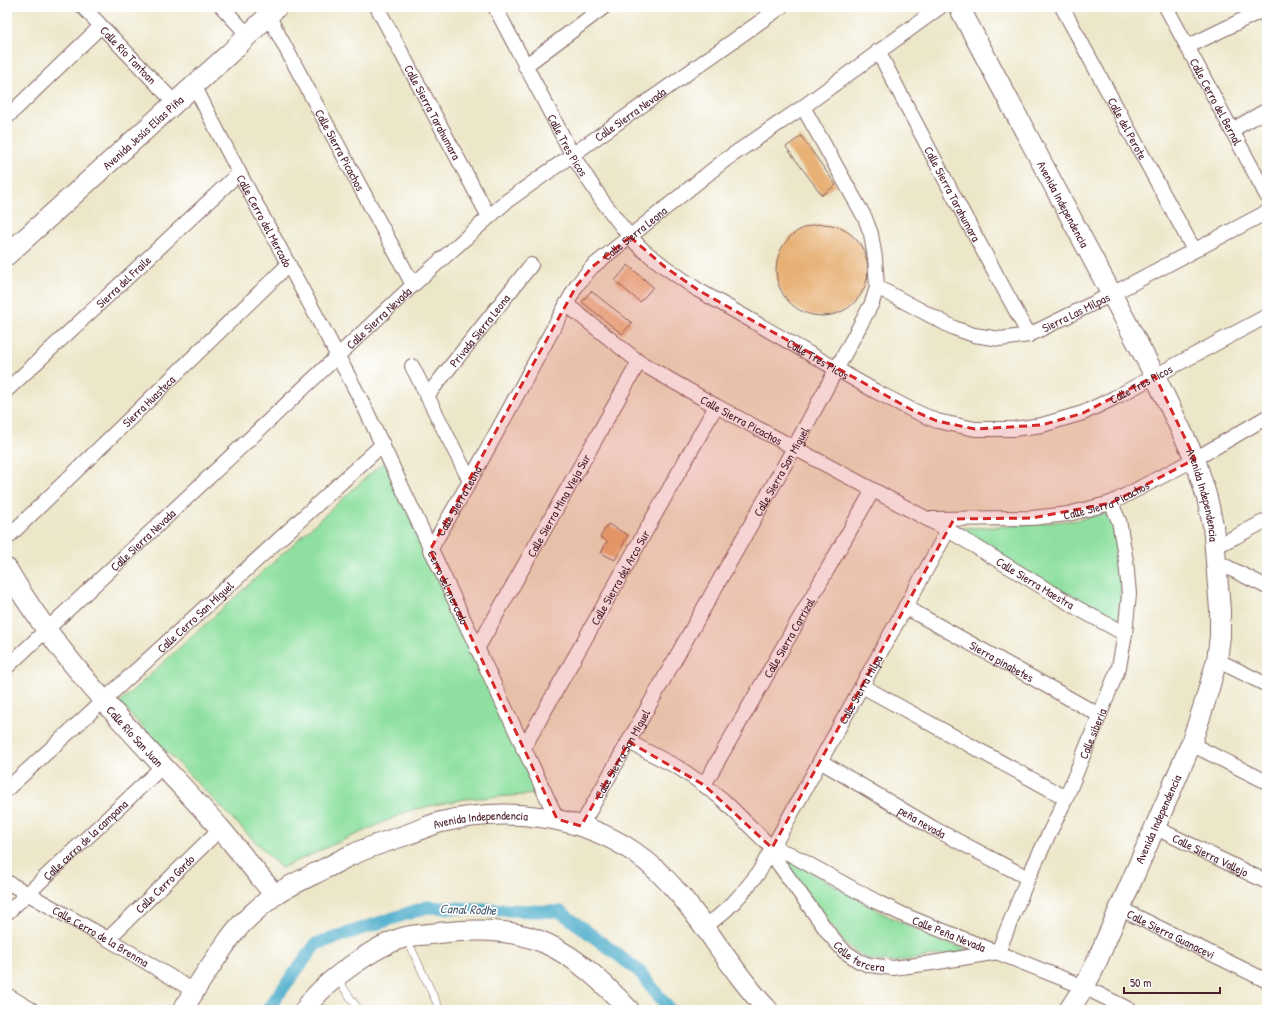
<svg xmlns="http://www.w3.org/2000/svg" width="1274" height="1017" font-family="'Patrick Hand',sans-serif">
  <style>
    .green { fill: #8fe0a0; stroke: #6c8066 }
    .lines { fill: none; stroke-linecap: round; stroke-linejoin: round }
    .canal { stroke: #4aabc9; stroke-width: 13 }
    .building { fill: #e7b176 }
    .lane-casing { stroke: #836563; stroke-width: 8 }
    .street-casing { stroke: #836563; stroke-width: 16 }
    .secondary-casing { stroke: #836563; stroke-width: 22 }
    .lane { stroke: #fff; stroke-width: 7 }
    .street { stroke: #fff; stroke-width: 14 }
    .secondary { stroke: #fff; stroke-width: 20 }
    .marked { fill: #d62828; fill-opacity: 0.2; stroke: #d62828; stroke-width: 3; stroke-dasharray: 8 5; stroke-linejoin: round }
    .labels { text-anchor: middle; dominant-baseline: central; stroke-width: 3.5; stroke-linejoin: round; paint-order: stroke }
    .street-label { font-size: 12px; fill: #4a1f2b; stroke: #fff }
    .water-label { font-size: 13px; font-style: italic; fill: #4a5e72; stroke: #fff }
  </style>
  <rect width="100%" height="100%" fill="#fff"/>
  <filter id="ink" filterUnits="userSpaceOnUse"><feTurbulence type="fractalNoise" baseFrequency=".025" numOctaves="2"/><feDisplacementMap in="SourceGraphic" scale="8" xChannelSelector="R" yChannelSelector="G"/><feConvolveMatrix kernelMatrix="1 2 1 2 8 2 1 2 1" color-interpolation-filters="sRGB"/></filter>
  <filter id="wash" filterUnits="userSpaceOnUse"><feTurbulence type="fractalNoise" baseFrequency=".012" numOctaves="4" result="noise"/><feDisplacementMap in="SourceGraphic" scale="16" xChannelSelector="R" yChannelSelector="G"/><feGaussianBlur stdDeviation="0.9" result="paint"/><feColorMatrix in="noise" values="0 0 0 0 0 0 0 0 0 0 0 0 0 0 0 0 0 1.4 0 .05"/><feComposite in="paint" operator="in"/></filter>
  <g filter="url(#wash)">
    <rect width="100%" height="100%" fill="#ede7ca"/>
    <g class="green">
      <path d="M384 461 539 794 465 799 411 810 281 868 119 703Z"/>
      <path d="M1110 512C1112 521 1116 530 1117 539 1121 565 1123 594 1118 620L1014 565 959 533 961 528 995 527 1078 520Z"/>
      <path d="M787 858 886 915 934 938 971 951 892 962 869 960 846 945 784 863Z"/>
    </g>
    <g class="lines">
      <path class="canal" d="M267 1010 316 944 427 907 561 912 639 971 670 1010"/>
    </g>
    <g id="blocks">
      <g class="building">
        <path d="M801 136 836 185 822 195 786 147Z"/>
        <circle cx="822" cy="270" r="46"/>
        <path d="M628 265 653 287 640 302 615 281Z"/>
        <path d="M591 291 632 323 622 334 582 302Z"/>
        <path d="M608 524 628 535 615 560 601 553 607 541 600 537Z"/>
      </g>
    </g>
  </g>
  <g filter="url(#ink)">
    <use href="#blocks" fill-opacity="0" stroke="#836563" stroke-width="1"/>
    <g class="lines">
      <g class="lane-casing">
        <g id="lane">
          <path d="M407 939 440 1010"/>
          <path d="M336 977 359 1010"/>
        </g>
      </g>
      <g class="street-casing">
        <g id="street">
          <path id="s1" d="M83 7 175 103"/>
          <path d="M222 7 248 35"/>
          <path id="s2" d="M377 7 489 217"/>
          <path id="s3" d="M495 7 573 156 601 199 630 237 643 250 665 267 698 290 875 391 912 410 937 421 975 429H1013L1042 425 1083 413 1114 398 1267 316"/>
          <path id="s4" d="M1062 7 1194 250"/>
          <path id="s5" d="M1166 7 1267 196"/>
          <path id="s6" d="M268 15 413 285"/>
          <path d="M1187 47 1267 8"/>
          <path id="s7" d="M878 51 959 206 1029 335"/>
          <path d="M525 66 604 7"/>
          <path id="s8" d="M194 85C248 194 309 299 365 408L557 819"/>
          <path d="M7 117 101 26"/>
          <path d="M1232 130 1267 110"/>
          <path id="s9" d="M877 287 954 328 974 335 1000 339 1029 335 1112 294 1267 212"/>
          <path id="s10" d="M566 304 639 362 716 406 948 530 1079 609 1125 634"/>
          <path d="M412 366 470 481"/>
          <path id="s11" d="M7 390 239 173"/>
          <path id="s12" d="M427 396 531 265"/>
          <path id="s13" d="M929 519 1032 518 1068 514 1111 503 1195 459 1267 417"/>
          <path id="s14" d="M7 538 289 264"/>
          <path d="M1216 546 1235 537 1267 520"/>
          <path id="s15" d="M430 550 470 481 577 285 592 267 725 160 803 107 940 7"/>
          <path d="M1217 562 1267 587"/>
          <path id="s16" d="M905 607 1099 715"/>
          <path id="s17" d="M477 649 639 362"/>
          <path d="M1217 660 1267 685"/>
          <path id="s18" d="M7 667 413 285 507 201 781 7"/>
          <path d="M862 686 1066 798"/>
          <path id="s19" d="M629 742 679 768 704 785 722 799 772 848 778 863 830 935 844 951 859 961 869 965 893 968 932 963 998 952"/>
          <path d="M1191 744 1267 782"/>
          <path id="s20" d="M523 749 716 406"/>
          <path id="s21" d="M820 761 933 828 1028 878"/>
          <path id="s22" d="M704 785 873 490"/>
          <path id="s23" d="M7 789 383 444"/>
          <path id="s24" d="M581 826 794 448 872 303 877 287 875 258 871 234 865 218 803 107"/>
          <path id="s25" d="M1154 827 1267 882"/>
          <path id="s26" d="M772 848 790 854 877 902 906 916 1084 987 1130 1010"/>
          <path id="s27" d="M7 882 108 939 194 991"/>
          <path id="s28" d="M1119 908 1267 981"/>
          <path id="s29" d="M7 913 163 766"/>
          <path id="s30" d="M704 927C727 912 743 893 759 872L948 530"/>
          <path id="s31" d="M108 939 220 829"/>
          <path id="s32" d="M998 952 1028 878 1066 798 1119 667 1125 634 1129 594 1126 561 1119 521 1111 503"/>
          <path d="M7 995 32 1010"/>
        </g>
      </g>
      <g class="secondary-casing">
        <g id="secondary">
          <path id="s33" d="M959 7 1155 376 1195 459 1207 498 1213 525 1220 610V636L1217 660 1205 702 1191 744 1093 970 1084 987 1069 1010"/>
          <path id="s34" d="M7 255 230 53 277 7"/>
          <path id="s35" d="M7 569C63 666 144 744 219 827 238 849 256 873 275 895"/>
          <path id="s36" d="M183 1010C195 988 209 968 223 948 228 941 233 933 239 927 247 918 265 902 275 895 290 885 308 877 324 869 334 864 344 858 354 854 370 846 389 841 406 835 418 831 429 825 441 822 506 807 578 814 634 852 692 892 720 960 768 1010"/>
          <path d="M305 1010C320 984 377 944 406 937 414 935 423 935 430 934 469 929 511 927 547 944 579 959 605 984 629 1010"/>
        </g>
      </g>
      <use href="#lane" class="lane"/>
      <use href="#street" class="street"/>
      <use href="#secondary" class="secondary"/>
    </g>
  </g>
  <path class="marked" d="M630 237 665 267 698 290 912 410 937 421 975 429 1042 425 1083 413 1155 376 1195 459 1111 503 1032 518 954 519 772 848 704 785 629 742 581 826 557 819 430 550 577 285 592 267Z"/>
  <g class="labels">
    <g class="street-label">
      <text stroke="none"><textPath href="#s1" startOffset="66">Calle Río Tantoan</textPath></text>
      <text stroke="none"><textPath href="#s5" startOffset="107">Calle Cerro del Bernal</textPath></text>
      <text stroke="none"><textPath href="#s2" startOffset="119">Calle Sierra Tarahumara</textPath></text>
      <text stroke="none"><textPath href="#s18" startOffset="834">Calle Sierra Nevada</textPath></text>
      <text stroke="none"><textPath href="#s4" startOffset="138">Calle del Perote</textPath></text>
      <text stroke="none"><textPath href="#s34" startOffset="183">Avenida Jesús Elías Piña</textPath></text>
      <text stroke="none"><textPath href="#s3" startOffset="156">Calle Tres Picos</textPath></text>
      <text stroke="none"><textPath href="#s6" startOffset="153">Calle Sierra Picachos</textPath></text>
      <text stroke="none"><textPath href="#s7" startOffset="161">Calle Sierra Tarahumara</textPath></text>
      <text stroke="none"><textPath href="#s33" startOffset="223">Avenida Independencia</textPath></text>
      <text stroke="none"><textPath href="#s8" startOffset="153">Calle Cerro del Mercado</textPath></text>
      <text stroke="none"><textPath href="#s15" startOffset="381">Calle Sierra Leona</textPath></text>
      <text stroke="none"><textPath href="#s11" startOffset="159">Sierra del Fraile</textPath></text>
      <text stroke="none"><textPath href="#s9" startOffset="216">Sierra Las Milpas</textPath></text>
      <text stroke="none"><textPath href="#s18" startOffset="510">Calle Sierra Nevada</textPath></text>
      <text stroke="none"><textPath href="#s12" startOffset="84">Privada Sierra Leona</textPath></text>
      <text stroke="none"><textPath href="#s3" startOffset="492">Calle Tres Picos</textPath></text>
      <text stroke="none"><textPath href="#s3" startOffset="840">Calle Tres Picos</textPath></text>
      <text stroke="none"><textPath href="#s14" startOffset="197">Sierra Huasteca</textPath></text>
      <text stroke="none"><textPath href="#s10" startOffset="211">Calle Sierra Picachos</textPath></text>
      <text stroke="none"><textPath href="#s24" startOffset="407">Calle Sierra San Miguel</textPath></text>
      <text stroke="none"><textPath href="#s33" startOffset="547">Avenida Independencia</textPath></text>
      <text stroke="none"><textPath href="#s13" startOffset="180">Calle Sierra Picachos</textPath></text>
      <text stroke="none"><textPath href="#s15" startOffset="57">Calle Sierra Leona</textPath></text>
      <text stroke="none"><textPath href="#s17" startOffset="165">Calle Sierra Mina Vieja Sur</textPath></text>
      <text stroke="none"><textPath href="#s18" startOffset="186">Calle Sierra Nevada</textPath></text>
      <text stroke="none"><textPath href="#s20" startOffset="197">Calle Sierra del Arco Sur</textPath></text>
      <text stroke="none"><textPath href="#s10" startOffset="547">Calle Sierra Maestra</textPath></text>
      <text stroke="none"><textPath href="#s8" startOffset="563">Cerro del mercado</textPath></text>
      <text stroke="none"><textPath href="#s23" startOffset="255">Calle Cerro San Miguel</textPath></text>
      <text stroke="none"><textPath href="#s22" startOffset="170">Calle Sierra Carrizal</textPath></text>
      <text stroke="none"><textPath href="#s16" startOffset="111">Sierra pinabetes</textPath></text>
      <text stroke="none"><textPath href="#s30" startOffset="287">Calle Sierra Milpa</textPath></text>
      <text stroke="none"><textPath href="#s32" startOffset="238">Calle siberia</textPath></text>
      <text stroke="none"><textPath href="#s35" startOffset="211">Calle Río San Juan</textPath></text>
      <text stroke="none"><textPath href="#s24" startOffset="83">Calle Sierra San Miguel</textPath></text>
      <text transform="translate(1158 819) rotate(-66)">Avenida Independencia</text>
      <text stroke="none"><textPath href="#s21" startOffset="119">peña nevada</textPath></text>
      <text stroke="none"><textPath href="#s36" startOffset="370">Avenida Independencia</textPath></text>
      <text stroke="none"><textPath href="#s29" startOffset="107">Calle cerro de la campana</textPath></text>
      <text stroke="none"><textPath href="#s25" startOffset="63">Calle Sierra Vallejo</textPath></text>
      <text stroke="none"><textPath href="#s31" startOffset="79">Calle Cerro Gordo</textPath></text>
      <text stroke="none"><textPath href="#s26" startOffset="197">Calle Peña Nevada</textPath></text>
      <text stroke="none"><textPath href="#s28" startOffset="58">Calle Sierra Guanacevi</textPath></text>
      <text stroke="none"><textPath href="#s27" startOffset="108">Calle Cerro de la Brenma</textPath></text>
      <text stroke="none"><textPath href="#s19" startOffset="322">Calle tercera</textPath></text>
    </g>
    <g class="water-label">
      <text transform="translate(468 909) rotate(2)">Canal Rodhe</text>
    </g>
  </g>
  <rect width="1274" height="1017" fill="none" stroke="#fff" stroke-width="24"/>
  <path d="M1124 987v6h96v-6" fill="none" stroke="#4a1f2b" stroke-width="2"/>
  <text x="1130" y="987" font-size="12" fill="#4a1f2b" stroke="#ffffff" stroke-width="3" paint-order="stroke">50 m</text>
</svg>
